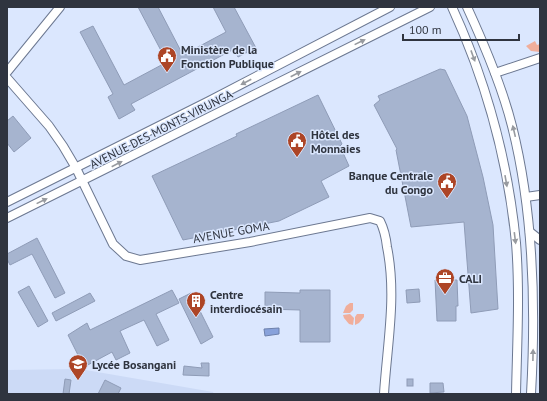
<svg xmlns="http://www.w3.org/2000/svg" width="547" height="401" font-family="'PT Sans',sans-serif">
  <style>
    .built { fill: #ccdaf6 }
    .green { fill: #f0ae9b }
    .water { fill: #88a2db; stroke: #6d81ac }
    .building { fill: #a6b4cf; stroke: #8f9cb7 }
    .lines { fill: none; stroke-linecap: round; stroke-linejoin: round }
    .minor-casing { stroke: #6c7891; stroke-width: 10 }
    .minor { stroke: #fff; stroke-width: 8 }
    .oneway { fill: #979a9f }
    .labels { text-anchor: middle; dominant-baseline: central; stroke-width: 3; stroke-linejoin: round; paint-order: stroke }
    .poi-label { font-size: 12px; font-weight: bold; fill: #2f343f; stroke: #dbe7fe; text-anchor: start }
    .street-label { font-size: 12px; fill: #2f343f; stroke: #dbe7fe }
  </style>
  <rect width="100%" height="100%" fill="#dbe7fe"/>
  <path class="built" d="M80 369 213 392 214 394H7V370Z"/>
  <g class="green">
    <path d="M535 41 537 45 540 44V52L531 51 526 46Z"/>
    <path d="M350 303H353V310L350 313H343L346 306Z"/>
    <path d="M350 314 354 318 353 325 349 324 344 318 343 315Z"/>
    <path d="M357 314H364V317L359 323 355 325V317Z"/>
  </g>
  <path class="water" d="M279 328V334L265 336 264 329Z"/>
  <g class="building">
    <path d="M138 7H158L183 55 226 32 213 7H234L256 48 238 57 234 49 131 104 135 110 119 119 108 97 113 94 80 32 93 26 124 85 167 62Z"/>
    <path d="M440 69 445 70 467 116 483 177 493 225 498 309 471 313 464 222 411 227 396 150 397 149 374 105 380 100 378 96Z"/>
    <path d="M318 95 342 144 340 146 349 166 321 181 329 197 279 221 183 240 152 176 237 136 236 134Z"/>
    <path d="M13 116 31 138 14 152 7 143V121Z"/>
    <path d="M37 238 65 293 55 298 32 254 10 265 7 259V254Z"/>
    <path d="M435 280H457L458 306H456V321H437Z"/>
    <path d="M29 286 48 321 38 327 18 292Z"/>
    <path d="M419 289 420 302 407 303 406 290Z"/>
    <path d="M172 290 179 303 156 314 169 340 157 346 144 320 120 331 130 353 116 360 112 352 84 367 68 335 87 323 90 330Z"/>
    <path d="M300 290H330V342H300V310L265 309V292L300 293Z"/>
    <path d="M90 293 95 301 56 321 52 313Z"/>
    <path d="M191 293 213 337 201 344 179 299Z"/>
    <path d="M201 363H209V376L183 375 184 366 202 368Z"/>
    <path d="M65 379 71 380 69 394H63Z"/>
    <rect x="407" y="379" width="6" height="7"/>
    <path d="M105 380 121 388 118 394H98Z"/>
    <path d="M430 383H443L444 392 430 393Z"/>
  </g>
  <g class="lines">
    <g class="minor-casing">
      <g id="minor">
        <path d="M452 7C486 81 508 161 516 243 520 293 517 344 516 394"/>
        <path d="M467 7C484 44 502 86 512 126 534 213 536 305 531 394"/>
        <path d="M7 72 60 7"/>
        <path d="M495 73 540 58"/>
        <path d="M7 78 49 126 63 146 76 168 113 244 126 256 140 260 250 242 370 218 380 221C384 229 386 238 387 247 397 296 387 345 384 394"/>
        <path d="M526 197 540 195"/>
        <path d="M7 202 209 101 390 7"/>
        <path d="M7 218 430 7"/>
        <path d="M530 232 540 240"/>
      </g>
    </g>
    <use href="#minor" class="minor"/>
  </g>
  <defs><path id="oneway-solid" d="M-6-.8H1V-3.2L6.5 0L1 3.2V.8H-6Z"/></defs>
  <g class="oneway">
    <use href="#oneway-solid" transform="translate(360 42) rotate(-26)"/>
    <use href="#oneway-solid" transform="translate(473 56) rotate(70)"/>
    <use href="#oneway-solid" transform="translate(296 74) rotate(-27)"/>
    <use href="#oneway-solid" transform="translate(246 82) rotate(152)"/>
    <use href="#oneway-solid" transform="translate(514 131) rotate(-103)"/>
    <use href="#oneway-solid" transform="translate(117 164) rotate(-27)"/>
    <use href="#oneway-solid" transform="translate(506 181) rotate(80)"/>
    <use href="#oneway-solid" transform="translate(42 201) rotate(-26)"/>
    <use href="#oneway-solid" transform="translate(515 238) rotate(83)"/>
    <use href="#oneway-solid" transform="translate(533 355) rotate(-89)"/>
  </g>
  <defs>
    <g id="civic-pin" transform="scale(1)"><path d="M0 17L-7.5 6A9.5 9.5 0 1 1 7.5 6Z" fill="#ad4526" stroke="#dbe7fe"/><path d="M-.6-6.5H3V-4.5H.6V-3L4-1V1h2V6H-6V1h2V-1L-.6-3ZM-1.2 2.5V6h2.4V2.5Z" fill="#fff"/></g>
    <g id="office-pin" transform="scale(1)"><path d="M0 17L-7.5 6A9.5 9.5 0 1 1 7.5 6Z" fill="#ad4526" stroke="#dbe7fe"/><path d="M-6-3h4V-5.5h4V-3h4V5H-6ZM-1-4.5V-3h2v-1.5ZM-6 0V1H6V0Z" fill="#fff"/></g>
    <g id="building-pin" transform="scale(1)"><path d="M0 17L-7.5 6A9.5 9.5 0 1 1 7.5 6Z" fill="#ad4526" stroke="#dbe7fe"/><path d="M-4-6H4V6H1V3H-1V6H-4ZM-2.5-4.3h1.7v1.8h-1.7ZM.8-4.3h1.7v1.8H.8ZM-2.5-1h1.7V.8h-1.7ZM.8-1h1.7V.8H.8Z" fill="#fff"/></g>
    <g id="school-pin" transform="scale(1)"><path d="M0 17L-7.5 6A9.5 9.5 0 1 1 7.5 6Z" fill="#ad4526" stroke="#dbe7fe"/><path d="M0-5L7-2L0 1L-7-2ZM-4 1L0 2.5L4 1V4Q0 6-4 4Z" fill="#fff"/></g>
  </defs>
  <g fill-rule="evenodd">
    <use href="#civic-pin" x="167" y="56"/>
    <use href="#civic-pin" x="297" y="141"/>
    <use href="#civic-pin" x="447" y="182"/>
    <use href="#office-pin" x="445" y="278"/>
    <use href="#building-pin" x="196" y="301"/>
    <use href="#school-pin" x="78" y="364"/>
  </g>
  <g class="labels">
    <g class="poi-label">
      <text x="181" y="49">Ministère de la<tspan x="181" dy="14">Fonction Publique</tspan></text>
      <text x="311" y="134">Hôtel des<tspan x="311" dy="14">Monnaies</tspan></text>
      <text x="433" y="175" text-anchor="end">Banque Centrale<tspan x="433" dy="14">du Congo</tspan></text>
      <text x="459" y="278">CALI</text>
      <text x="210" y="294">Centre<tspan x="210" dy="14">interdiocésain</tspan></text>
      <text x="92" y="364">Lycée Bosangani</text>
    </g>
    <g class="street-label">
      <text transform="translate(161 129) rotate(-27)">AVENUE DES MONTS VIRUNGA</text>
      <text transform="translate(231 232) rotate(-10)">AVENUE GOMA</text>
    </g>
  </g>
  <rect width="547" height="401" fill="none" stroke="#2f343f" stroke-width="16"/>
  <path d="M403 34v6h116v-6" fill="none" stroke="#2f343f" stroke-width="2"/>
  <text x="409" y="34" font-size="12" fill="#2f343f" stroke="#dbe7fe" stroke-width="3" paint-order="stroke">100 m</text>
</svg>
